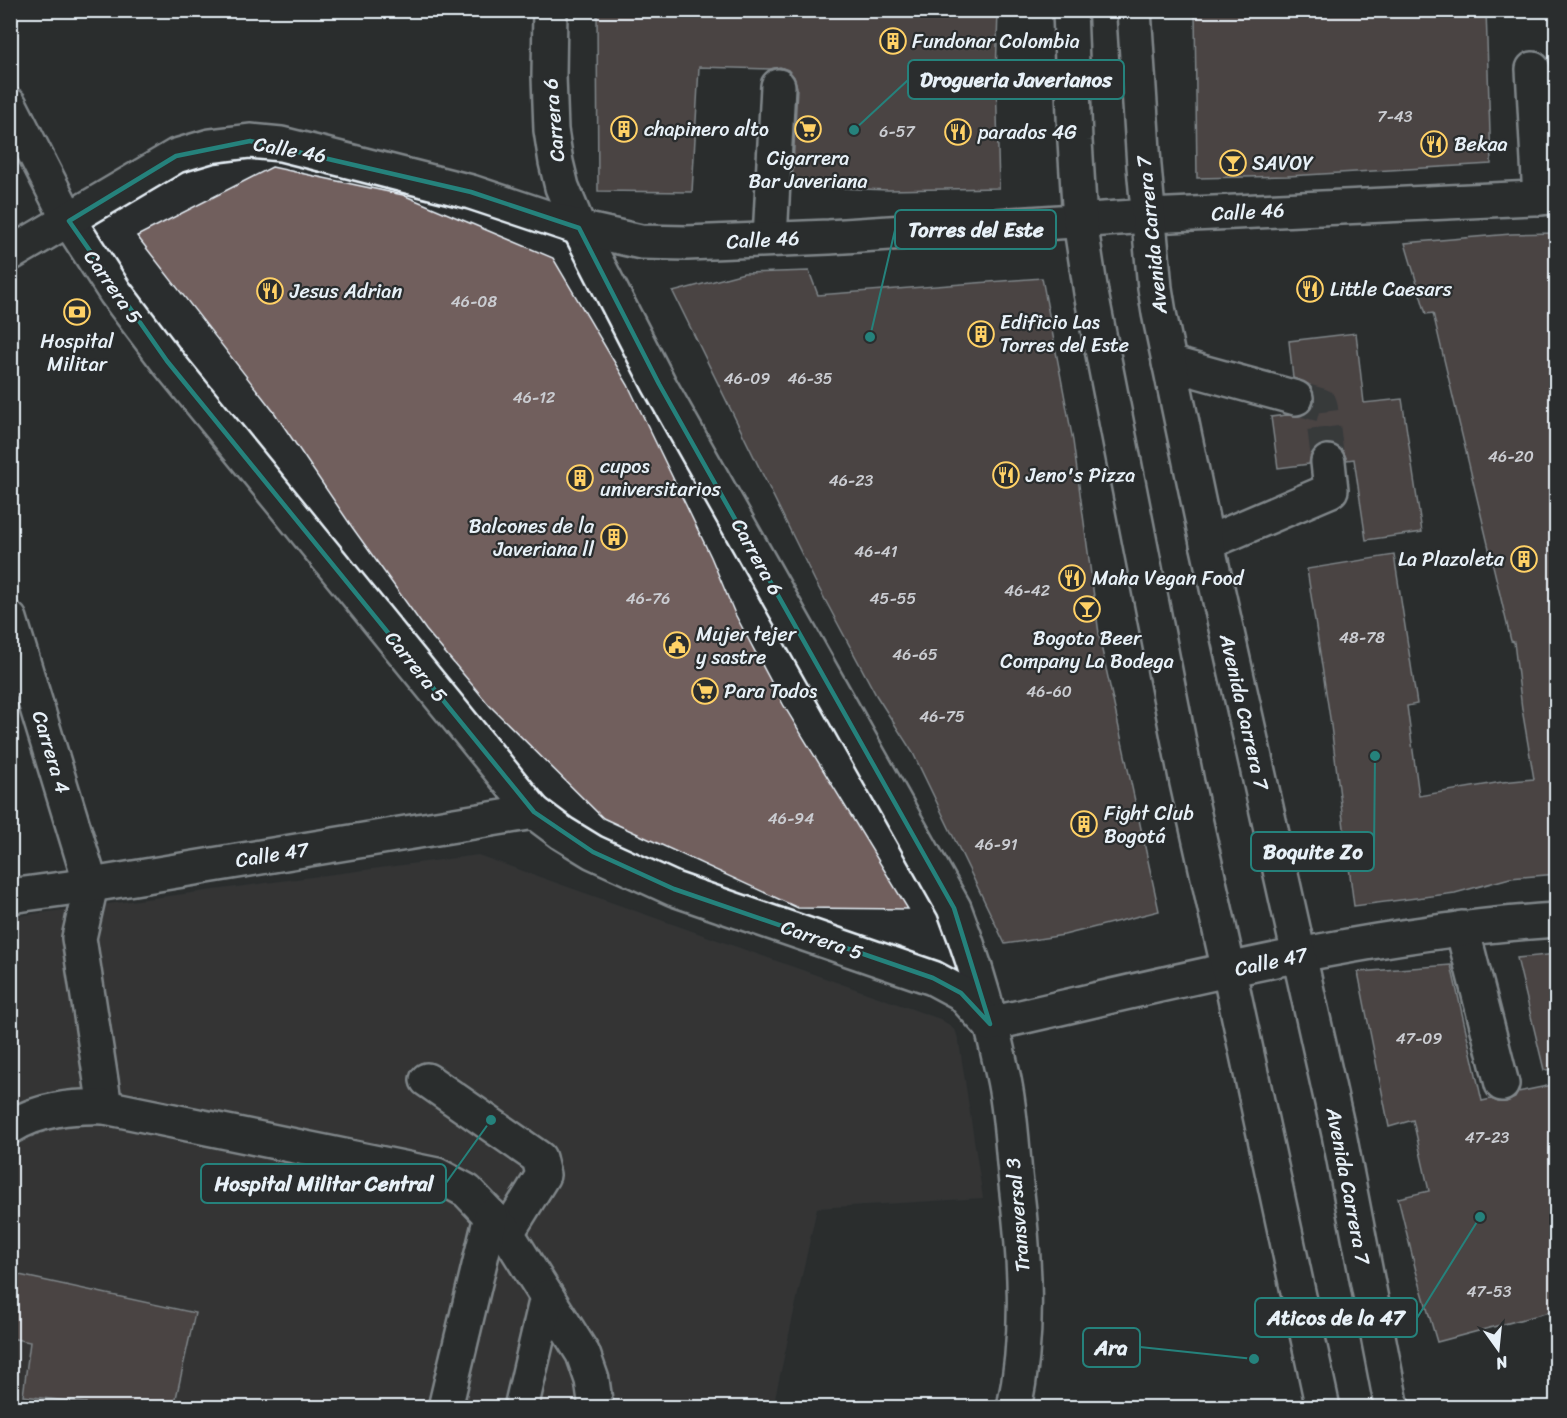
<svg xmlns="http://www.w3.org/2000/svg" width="1567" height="1418" font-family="Sriracha,sans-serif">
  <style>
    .built { fill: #3f3c3c }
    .building { fill: #715e5d; stroke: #e8f1f8; stroke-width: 1.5 }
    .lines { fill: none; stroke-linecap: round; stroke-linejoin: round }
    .minor-tunnel { stroke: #464a4c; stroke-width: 33; stroke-dasharray: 33 16; stroke-linecap: butt }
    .minor-casing { stroke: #e8f1f8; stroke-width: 38 }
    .major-casing { stroke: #e8f1f8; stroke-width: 38 }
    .minor { stroke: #2a2d2e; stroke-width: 33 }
    .major { stroke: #2a2d2e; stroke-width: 33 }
    .marked { fill: none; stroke: #25827c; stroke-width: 4.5; stroke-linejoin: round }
    .labels { text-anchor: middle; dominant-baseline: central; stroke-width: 4.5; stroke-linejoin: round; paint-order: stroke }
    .number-label { font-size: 16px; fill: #caccd1 }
    .poi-label { font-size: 20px; fill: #e8f1f8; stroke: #2a2d2e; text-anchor: start }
    .street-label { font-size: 20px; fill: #e8f1f8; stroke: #2a2d2e }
    .leader { fill: none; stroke: #25827c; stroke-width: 2 }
    .callout-dot { fill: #25827c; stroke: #2a2d2e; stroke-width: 2 }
    .callout { fill: #2a2d2e; stroke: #25827c; stroke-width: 2 }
    .callout-label { font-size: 21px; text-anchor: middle; font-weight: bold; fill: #e8f1f8 }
  </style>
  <rect width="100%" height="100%" fill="#2a2d2e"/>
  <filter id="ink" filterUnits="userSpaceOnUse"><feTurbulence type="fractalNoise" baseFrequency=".0167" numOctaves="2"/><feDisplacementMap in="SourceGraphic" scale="12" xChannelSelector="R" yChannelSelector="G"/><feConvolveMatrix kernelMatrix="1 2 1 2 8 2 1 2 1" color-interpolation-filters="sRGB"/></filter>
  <g filter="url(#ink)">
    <path class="built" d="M478 855 940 1019 948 1024 956 1032 959 1042 983 1198 817 1208 773 1407H11L10 917Z"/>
    <g class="building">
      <path d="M597 10H998L996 76 999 188 888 190 792 186 797 87 794 77 788 70 780 67 770 69 699 67 692 192 598 191Z"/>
      <path d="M1195 10H1486L1491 164 1288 176 1197 178Z"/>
      <path d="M272 167 403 195 553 258 628 385 711 557 735 614 784 706 908 909 798 908 603 818 490 706 426 630 352 527 274 412 137 236Z"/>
      <path d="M1557 233V874L1510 878 1455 893 1354 906 1330 718 1307 569 1394 555 1417 704 1407 706 1419 796 1502 782 1534 779 1522 709 1514 642 1511 641 1433 313 1426 314 1405 243 1511 234Z"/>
      <path d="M809 271 818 295 1042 278 1073 441 1100 641 1159 911 1064 935 1005 944 913 753 876 695 815 581 673 292 744 273Z"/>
      <path d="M1356 333 1364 403 1402 399 1422 532 1366 540 1354 459 1347 460 1343 451 1336 445 1327 443 1317 447 1311 454 1309 464 1278 468 1271 417 1286 415 1301 416 1310 411 1314 402V394L1310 385 1293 378 1289 341Z"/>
      <path d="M1557 954V1069L1544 1070 1517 958Z"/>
      <path d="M1451 965 1482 1101 1491 1099 1498 1102H1506L1515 1098 1518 1092 1557 1084V1310L1437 1342 1416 1271 1398 1198 1429 1191 1413 1120 1389 1127 1358 972Z"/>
      <path d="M10 1273 195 1313 174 1407H85L86 1403 23 1396 30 1342 10 1338Z"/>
    </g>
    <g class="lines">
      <path class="minor-tunnel" d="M1296 398 1321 405 1328 462"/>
      <g class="minor-casing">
        <g id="minor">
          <path d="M550 10 549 76 551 130 556 162 562 187 579 228 659 384 954 908C975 962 991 1019 1003 1075 1011 1110 1012 1148 1016 1184 1025 1258 1030 1334 1014 1408"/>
          <path d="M1533 69 1540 198"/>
          <path d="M10 105 69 221 115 292 167 361 534 812 562 833 593 852 674 889 933 978 961 993 988 1023"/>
          <path d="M770 239 778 86"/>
          <path d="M10 254 176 156 210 146 250 141 281 144 313 152 471 192 579 228 641 242 687 243 829 237 1149 216 1556 197"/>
          <path d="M1169 363 1296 398"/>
          <path d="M1207 543 1331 490 1328 462"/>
          <path d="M10 619 91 885 79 938 105 1107"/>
          <path d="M10 896 91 885 534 812"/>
          <path d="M1462 928 1502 1084"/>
          <path d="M990 1024C1177 982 1364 932 1556 920"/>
          <path d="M427 1080 539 1158 543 1175 507 1233"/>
          <path d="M10 1127C40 1109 72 1106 105 1107L437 1175 467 1191 507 1233 583 1354 592 1380 596 1408"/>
          <path d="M445 1408 491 1216"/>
          <path d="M521 1408 547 1297"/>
        </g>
      </g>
      <g class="major-casing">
        <g id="major">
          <path d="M1070 10 1075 141 1080 221 1091 293 1187 783 1229 971 1323 1408"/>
          <path d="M1134 10 1144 166 1155 288 1159 313 1207 543 1339 1134 1392 1408"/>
        </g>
      </g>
      <use href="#minor" class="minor"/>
      <use href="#major" class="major"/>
    </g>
  </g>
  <path d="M0 0H1567V1418H0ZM250 141 471 192 579 228 659 384 954 908 990 1024 961 993 933 978 674 889 593 852 534 812 167 361 69 221 176 156Z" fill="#2a2d2e" fill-opacity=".55" fill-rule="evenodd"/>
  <path class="marked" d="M250 141 471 192 579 228 659 384 954 908 990 1024 961 993 933 978 674 889 593 852 534 812 167 361 69 221 176 156Z"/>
  <defs>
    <g id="building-ring" transform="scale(1.35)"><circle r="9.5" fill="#2a2d2e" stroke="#ffd166" stroke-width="1.5"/><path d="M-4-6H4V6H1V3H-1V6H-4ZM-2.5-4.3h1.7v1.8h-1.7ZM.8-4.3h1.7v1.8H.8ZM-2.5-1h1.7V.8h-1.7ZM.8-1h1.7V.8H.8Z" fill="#ffd166"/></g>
    <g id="supermarket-ring" transform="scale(1.35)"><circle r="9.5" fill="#2a2d2e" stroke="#ffd166" stroke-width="1.5"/><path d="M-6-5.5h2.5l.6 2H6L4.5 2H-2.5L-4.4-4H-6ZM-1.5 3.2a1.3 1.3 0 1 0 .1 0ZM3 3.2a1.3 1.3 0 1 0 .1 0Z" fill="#ffd166"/></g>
    <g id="restaurant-ring" transform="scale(1.35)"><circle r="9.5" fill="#2a2d2e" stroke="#ffd166" stroke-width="1.5"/><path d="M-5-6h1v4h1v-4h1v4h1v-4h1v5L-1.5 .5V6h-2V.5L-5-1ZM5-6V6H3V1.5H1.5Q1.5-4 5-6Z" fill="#ffd166"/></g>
    <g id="bar-ring" transform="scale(1.35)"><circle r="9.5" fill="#2a2d2e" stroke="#ffd166" stroke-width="1.5"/><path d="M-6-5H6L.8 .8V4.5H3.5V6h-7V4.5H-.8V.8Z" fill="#ffd166"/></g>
    <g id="bank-ring" transform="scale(1.35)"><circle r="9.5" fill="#2a2d2e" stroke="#ffd166" stroke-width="1.5"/><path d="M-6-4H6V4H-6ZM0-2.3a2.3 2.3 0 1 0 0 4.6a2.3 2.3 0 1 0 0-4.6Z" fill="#ffd166"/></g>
    <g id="civic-ring" transform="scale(1.35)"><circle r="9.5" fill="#2a2d2e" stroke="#ffd166" stroke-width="1.5"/><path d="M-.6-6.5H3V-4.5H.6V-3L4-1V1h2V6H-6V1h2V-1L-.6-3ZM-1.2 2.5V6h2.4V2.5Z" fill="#ffd166"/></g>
  </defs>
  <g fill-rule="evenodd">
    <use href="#building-ring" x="893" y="41"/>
    <use href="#building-ring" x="624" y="129"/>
    <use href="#supermarket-ring" x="808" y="129"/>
    <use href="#restaurant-ring" x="958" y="132"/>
    <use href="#restaurant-ring" x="1434" y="144"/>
    <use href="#bar-ring" x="1233" y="163"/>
    <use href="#restaurant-ring" x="1310" y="289"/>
    <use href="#restaurant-ring" x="270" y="291"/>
    <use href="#bank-ring" x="77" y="312"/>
    <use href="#building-ring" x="981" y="334"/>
    <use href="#restaurant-ring" x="1006" y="475"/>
    <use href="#building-ring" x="580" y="478"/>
    <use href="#building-ring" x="614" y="537"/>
    <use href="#building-ring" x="1524" y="559"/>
    <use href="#restaurant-ring" x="1072" y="578"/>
    <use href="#bar-ring" x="1087" y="609"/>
    <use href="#civic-ring" x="677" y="645"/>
    <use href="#supermarket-ring" x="705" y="691"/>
    <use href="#building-ring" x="1084" y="824"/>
  </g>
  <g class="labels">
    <g class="number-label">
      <text x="1395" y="116">7-43</text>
      <text x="897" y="131">6-57</text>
      <text x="474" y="301">46-08</text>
      <text x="747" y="378">46-09</text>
      <text x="810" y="378">46-35</text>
      <text x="534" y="397">46-12</text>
      <text x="1511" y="456">46-20</text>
      <text x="851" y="480">46-23</text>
      <text x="876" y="551">46-41</text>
      <text x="1027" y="590">46-42</text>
      <text x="648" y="598">46-76</text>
      <text x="893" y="598">45-55</text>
      <text x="1362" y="637">48-78</text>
      <text x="915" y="654">46-65</text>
      <text x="1049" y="691">46-60</text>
      <text x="942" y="716">46-75</text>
      <text x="791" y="818">46-94</text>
      <text x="996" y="844">46-91</text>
      <text x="1419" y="1038">47-09</text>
      <text x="1487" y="1137">47-23</text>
      <text x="1489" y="1291">47-53</text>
    </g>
    <g class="poi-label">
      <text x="912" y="41">Fundonar Colombia</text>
      <text x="644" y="129">chapinero alto</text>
      <text x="978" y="132">parados 4G</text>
      <text x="1454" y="144">Bekaa</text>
      <text x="808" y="158" text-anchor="middle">Cigarrera<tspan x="808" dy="23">Bar Javeriana</tspan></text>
      <text x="1252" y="163">SAVOY</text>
      <text x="1330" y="289">Little Caesars</text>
      <text x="290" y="291">Jesus Adrian</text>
      <text x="1000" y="322">Edificio Las<tspan x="1000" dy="23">Torres del Este</tspan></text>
      <text x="77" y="341" text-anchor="middle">Hospital<tspan x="77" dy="23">Militar</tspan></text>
      <text x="600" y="466">cupos<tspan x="600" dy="23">universitarios</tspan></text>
      <text x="1026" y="475">Jeno's Pizza</text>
      <text x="594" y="526" text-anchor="end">Balcones de la<tspan x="594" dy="23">Javeriana ll</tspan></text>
      <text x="1504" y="559" text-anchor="end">La Plazoleta</text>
      <text x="1092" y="578">Maha Vegan Food</text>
      <text x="696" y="634">Mujer tejer<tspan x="696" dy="23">y sastre</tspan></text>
      <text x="1087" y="638" text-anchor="middle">Bogota Beer<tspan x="1087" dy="23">Company La Bodega</tspan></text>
      <text x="724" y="691">Para Todos</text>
      <text x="1104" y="813">Fight Club<tspan x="1104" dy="23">Bogotá</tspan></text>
    </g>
    <g class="street-label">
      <text transform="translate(554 120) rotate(-95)">Carrera 6</text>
      <text transform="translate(290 150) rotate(10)">Calle 46</text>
      <text transform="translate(1248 212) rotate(-3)">Calle 46</text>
      <text transform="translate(1152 235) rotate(-96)">Avenida Carrera 7</text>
      <text transform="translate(763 240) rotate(-3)">Calle 46</text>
      <text transform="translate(113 287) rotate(55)">Carrera 5</text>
      <text transform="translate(757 557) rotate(61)">Carrera 6</text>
      <text transform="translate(416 667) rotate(51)">Carrera 5</text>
      <text transform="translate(1244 712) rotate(77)">Avenida Carrera 7</text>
      <text transform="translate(51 752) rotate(73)">Carrera 4</text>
      <text transform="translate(272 855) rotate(-9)">Calle 47</text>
      <text transform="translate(822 940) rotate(19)">Carrera 5</text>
      <text transform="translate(1271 962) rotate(-12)">Calle 47</text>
      <text transform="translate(1348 1186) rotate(79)">Avenida Carrera 7</text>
      <text transform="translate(1018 1215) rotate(-95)">Transversal 3</text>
    </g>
  </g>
  <path class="leader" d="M854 130L908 80M870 337L895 230M1375 756L1374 851M491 1120L446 1183M1480 1217L1417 1318M1254 1359L1140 1347"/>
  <g class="callout-dot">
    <circle cx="854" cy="130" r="6"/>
    <circle cx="870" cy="337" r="6"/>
    <circle cx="1375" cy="756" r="6"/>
    <circle cx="491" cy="1120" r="6"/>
    <circle cx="1480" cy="1217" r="6"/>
    <circle cx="1254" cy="1359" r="6"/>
  </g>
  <g class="callout">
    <rect x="908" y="60" width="216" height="39" rx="6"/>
    <rect x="895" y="210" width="161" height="39" rx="6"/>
    <rect x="1251" y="832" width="123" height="39" rx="6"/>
    <rect x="201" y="1164" width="245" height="39" rx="6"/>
    <rect x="1255" y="1298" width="162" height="39" rx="6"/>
    <rect x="1083" y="1328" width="57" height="39" rx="6"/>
  </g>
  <g class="callout-label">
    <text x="1016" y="87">Drogueria Javerianos</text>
    <text x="976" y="237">Torres del Este</text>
    <text x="1313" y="859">Boquite Zo</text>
    <text x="324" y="1191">Hospital Militar Central</text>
    <text x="1336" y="1325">Aticos de la 47</text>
    <text x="1111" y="1355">Ara</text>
  </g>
  <rect width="1567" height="1418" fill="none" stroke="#2a2d2e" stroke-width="36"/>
  <rect x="18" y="18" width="1531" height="1382" fill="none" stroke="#e8f1f8" stroke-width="2" filter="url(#ink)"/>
  <g transform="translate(1498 1349) rotate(165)" stroke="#2a2d2e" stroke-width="4.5" paint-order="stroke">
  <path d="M0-4.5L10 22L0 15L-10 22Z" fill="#e8f1f8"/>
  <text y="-9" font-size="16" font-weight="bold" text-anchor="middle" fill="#e8f1f8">N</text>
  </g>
</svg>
